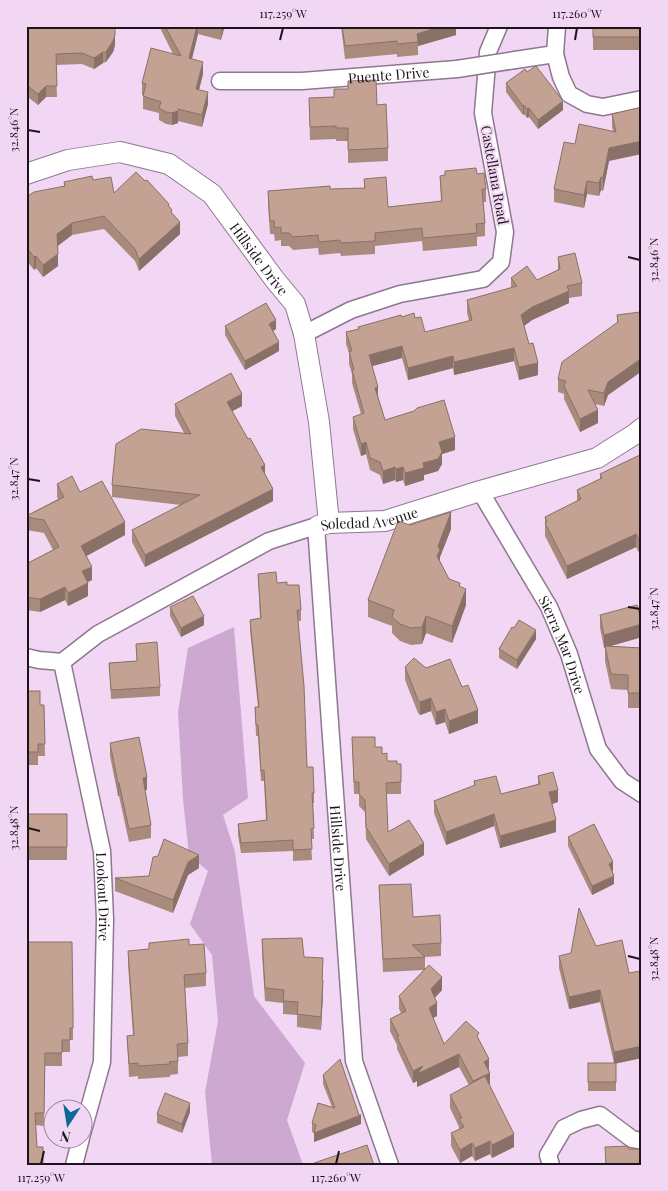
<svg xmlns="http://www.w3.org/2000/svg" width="668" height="1191" font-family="'Playfair Display',serif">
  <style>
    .green { fill: #cda8d0 }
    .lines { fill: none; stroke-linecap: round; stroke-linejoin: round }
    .minor-casing { stroke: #8e7790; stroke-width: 19 }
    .tertiary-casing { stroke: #8e7790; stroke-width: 22 }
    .minor { stroke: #fff; stroke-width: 16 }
    .tertiary { stroke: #fff; stroke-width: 20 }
    .minor-bridge-casing { stroke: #8e7790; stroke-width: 19; stroke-linecap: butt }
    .minor-bridge { stroke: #fff; stroke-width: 16 }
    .wall { fill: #a98b7e }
    .shaded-wall { fill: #897167 }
    .building { fill: #c4a293; stroke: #897167 }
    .ticks { fill: none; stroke: #1d141e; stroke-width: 2 }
    .labels { text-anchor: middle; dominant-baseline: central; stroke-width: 4; stroke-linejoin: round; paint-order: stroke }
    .street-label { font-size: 14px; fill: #1d141e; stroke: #f1d7f3 }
    .neatline { fill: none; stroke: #1d141e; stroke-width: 2 }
    .ticks-label { font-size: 12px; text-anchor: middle; fill: #1d141e }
  </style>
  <rect width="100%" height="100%" fill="#f1d7f3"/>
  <path class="green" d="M234 627 248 798 223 815 235 852 254 996 305 1063 287 1120 303 1165H212L205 1092 218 1021 212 955 190 924 208 871 189 855 183 799 178 712 188 648Z"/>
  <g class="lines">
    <g class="minor-casing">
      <g id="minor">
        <path d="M557 26 555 54 561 77 569 94 587 104 603 107 642 99"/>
        <path d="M515 60 555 54"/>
        <path id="s1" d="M220 81H302L457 69"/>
        <path d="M304 334 351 310 400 294 483 279 501 262 505 232 483 113 488 52 499 26"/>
        <path id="s2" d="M480 491 549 607 569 654 598 749 622 781 642 794"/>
        <path id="s3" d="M26 657 39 660 62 662 98 634 269 541 316 526 354 1061 390 1165"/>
        <path id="s4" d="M62 662 102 851 105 919 102 1062 82 1134"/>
        <path d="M74 1165 81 1138"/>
        <path d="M551 1165 548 1155 564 1128 581 1120 600 1115 632 1139 642 1141"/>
      </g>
    </g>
    <g class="tertiary-casing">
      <g id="tertiary">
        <path id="s5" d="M26 174 68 160 120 152 169 164 212 194 275 280 295 304 304 334 319 422 329 523"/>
        <path id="s6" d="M318 526 329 523 385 521 480 491 597 458 635 434 642 428"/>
      </g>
    </g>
    <use href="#minor" class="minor"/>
    <use href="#tertiary" class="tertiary"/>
    <g class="minor-bridge-casing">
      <path id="minor-bridge" d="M457 69 515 60"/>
    </g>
    <use href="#minor-bridge" class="minor-bridge"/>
  </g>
  <g class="wall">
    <path d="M26 26 115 45 113 52 106 62 103 63 94 69 82 64 56 65 57 97H46L38 105 29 98H26Z"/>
    <path d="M161 26H224L221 40 198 34 192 59 203 74 199 90 208 104 202 127 178 121V123L172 125 166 124 159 120V113L143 109V95H142V83L173 54 161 30Z"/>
    <path d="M341 26H456V35L418 46V55L397 57V54L345 59Z"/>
    <path d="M593 26H642V36L640 37V50H593Z"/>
    <path d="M527 72 563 110 538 129 529 117 527 118 524 114 523 115 506 92V83Z"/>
    <path d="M348 81 377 105 388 148V161L348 163V141H336V139L310 140 309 98 334 97 348 89Z"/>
    <path d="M642 107 609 161 603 191 601 190 599 196 587 194 584 208 554 202V189L575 144 613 131 612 127V114Z"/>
    <path d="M477 174 486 189V202H483L485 223V236L477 237V246L423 251 422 241 375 246V254L341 256 340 253 319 255 318 248 293 250 289 246H281V240L275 241 274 234H270L268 204V191L364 188V179L388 207 441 202 440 176Z"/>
    <path d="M93 180 114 193 169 207 180 234 139 271 135 261 104 229 72 235 58 246V266L43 277 36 268 34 270 26 260V197L64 186V182Z"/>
    <path d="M558 257 582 283V296L569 298V303L532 320 524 326 538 375 519 380 514 361 454 375 453 368 408 380 402 358 372 366 378 396 385 420 455 450 442 454V464L438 471 424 475V480L405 486 403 480 396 482 395 480 383 484 380 475 370 470 366 454 361 456 353 429V417L361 414 352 383V374L349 364V353L346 344V332L358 329V327L402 317 415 318 425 332 469 321 467 312V300L511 288V278L537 280 558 270Z"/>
    <path d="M617 315 642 327V371L608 395 604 406 595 404 598 423 580 432 564 399V394L558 392V379L617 323Z"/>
    <path d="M225 326 276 329 273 331 279 351 245 370 225 335Z"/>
    <path d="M175 404 242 406 232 411 265 475 273 501 145 567 132 542V530L181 505 112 497V485L184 433 175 416Z"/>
    <path d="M642 454V554L640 555 636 547 567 579 545 536V517L577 501V490L600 479V474Z"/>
    <path d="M57 484 80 492 125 535 86 556 92 580 88 582V596L68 606 65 600 40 612 26 610V564L53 550 44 533 26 530V516L58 499 57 497Z"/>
    <path d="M410 525 451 529 440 557V561L449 579 460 586 466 605 452 643 426 633 422 644 411 645 400 641 392 633V626L368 617V600Z"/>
    <path d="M258 574 277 583 287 585 301 610V621H298L307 767 314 793V803H313L314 839H311L312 860 293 861V851L241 853 238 835V824L266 820 264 781H261L258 736H256L255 707H258L250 630V620L260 618Z"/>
    <path d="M170 607 204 625 181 637 170 616Z"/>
    <path d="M600 615 642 624V637L610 646 642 648V708H628V690L611 689 605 661V647L604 648 600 628Z"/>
    <path d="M514 628 536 639 517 669 499 658V649Z"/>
    <path d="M136 644 160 687V696L111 699 109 663 137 661Z"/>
    <path d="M405 667 478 723 449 734 445 722 436 725 431 711 420 715 418 713 405 680Z"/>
    <path d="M26 690 40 705H44L45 756H38V765H26Z"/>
    <path d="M352 737 375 747 382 754 387 761 397 764H401V794H386L388 832 424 855 389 876 366 839 365 812 359 806V794H354Z"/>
    <path d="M110 743 147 790H145L151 825V838L129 842 119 796H118L110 756Z"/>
    <path d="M538 776 558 802 552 804 556 832 500 848 494 826 446 845 434 813V801L474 786V781L501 794 538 784Z"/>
    <path d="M26 788 28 814H67V860H26Z"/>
    <path d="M568 837 613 871H612L614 884 592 895 568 846Z"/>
    <path d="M199 868 188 875 173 913 115 891V878L149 876Z"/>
    <path d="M379 885 441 943V956L425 957V968L442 990 434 998 437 1016 433 1018 444 1044 479 1040 489 1071V1085L514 1147 492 1158 490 1154 475 1161 472 1156 460 1163 451 1146V1133L459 1129V1127L450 1108V1095L469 1085 459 1067 417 1087V1081L413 1083 397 1049V1045L390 1031V1019L401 1013 399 1009V996L424 970 383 972Z"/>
    <path d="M579 908 642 1058 616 1063V1091H588V1063H614L600 1002 569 1009 559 968V956L571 953Z"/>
    <path d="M262 939 304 957 323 971 322 980 323 993 321 1030 297 1027V1015L283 1014V1003L265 1001 262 952Z"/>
    <path d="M26 942 73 1012V1040H70V1052H62V1066H45L44 1126 35 1125 37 1147 26 1165Z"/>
    <path d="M149 943 189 945 206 973V986L185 988 188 1043V1056L178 1057V1074L170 1075V1077L138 1079V1076L129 1077 127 1036 133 1035 128 964V951L149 949Z"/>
    <path d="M323 1075 361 1124 314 1142V1133L312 1132V1123L332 1107 323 1084Z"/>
    <path d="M190 1112 182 1133 157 1123V1114Z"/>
  </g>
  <g class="shaded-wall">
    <path d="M197 26H198V34L189 70V58Z"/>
    <path d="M222 26H224V29L221 40Z"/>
    <path d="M442 26H456V35L418 46 417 34Z"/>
    <path d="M115 35V45L113 52 106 62V52Z"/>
    <path d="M103 52V63L94 69V58Z"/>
    <path d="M203 62V74L196 101V89Z"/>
    <path d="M46 86V97L38 105V94Z"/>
    <path d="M208 92V104L202 127V115Z"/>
    <path d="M563 101V110L538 129V120Z"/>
    <path d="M524 105V114L523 115V106Z"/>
    <path d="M529 108V117L527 118V109Z"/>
    <path d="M178 109V123L172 125V113Z"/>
    <path d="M642 141V154L609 161 603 191V178L609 148Z"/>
    <path d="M601 177V190L599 196V183Z"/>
    <path d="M587 181V194L584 208V195Z"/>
    <path d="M180 222V234L139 271V259Z"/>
    <path d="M72 223V235L57 246V234Z"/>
    <path d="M58 254V266L43 277V265Z"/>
    <path d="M36 256V268L34 270V257Z"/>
    <path d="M569 291V303L532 320 521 328V315L532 307Z"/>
    <path d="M276 320V329L269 333V324Z"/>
    <path d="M279 342V351L245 370V361Z"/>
    <path d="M402 346V358L369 367V355Z"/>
    <path d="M514 348V361L454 375V362Z"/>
    <path d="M453 356V368L408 380V368Z"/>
    <path d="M642 358V371L608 395 604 406V393L608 382Z"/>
    <path d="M538 363V375L519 380V367Z"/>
    <path d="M378 387V399L375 388Z"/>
    <path d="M242 394V406L227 414V402Z"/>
    <path d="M598 410V423L580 432V419Z"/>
    <path d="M455 437V450L442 454V464L438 471 424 475V480L405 486V473L423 463 439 442Z"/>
    <path d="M366 442V454L361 456V444Z"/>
    <path d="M265 465V477L261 467Z"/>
    <path d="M395 467V480L383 484V471Z"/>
    <path d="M403 467V480L396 482V469Z"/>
    <path d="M273 489V501L145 567V555Z"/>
    <path d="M451 512V529L440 557V566L437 573 438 546Z"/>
    <path d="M125 522V535L81 559V546Z"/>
    <path d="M636 534V547L567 579V566Z"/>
    <path d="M642 541V554L640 555V542Z"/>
    <path d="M92 567V580L82 584V571Z"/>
    <path d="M88 583V596L68 606V593Z"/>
    <path d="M65 587V600L40 612V599Z"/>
    <path d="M466 589V605L452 643V626Z"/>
    <path d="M204 616V625L181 637V628Z"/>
    <path d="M426 616V633L422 644V627Z"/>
    <path d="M642 624V637L604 648V635Z"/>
    <path d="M536 630V639L517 669V660Z"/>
    <path d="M431 698V711L420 715V702Z"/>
    <path d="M445 709V722L436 725V712Z"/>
    <path d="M478 710V723L449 734V721Z"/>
    <path d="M147 777V790L143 791V778Z"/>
    <rect x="118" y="783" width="1" height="13"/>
    <path d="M558 790V802L549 805V792Z"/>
    <path d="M494 814V826L446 845V832Z"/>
    <path d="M556 820V832L500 848V836Z"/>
    <path d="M424 843V855L389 876V864Z"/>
    <path d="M199 855V868L188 875 173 913V900L188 862Z"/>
    <path d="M613 862V871L609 873V864Z"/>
    <path d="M614 876V884L592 895V886Z"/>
    <path d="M442 977V990L431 1002V989Z"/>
    <path d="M323 980V993L321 1030V1017Z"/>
    <path d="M600 990V1002L569 1009V997Z"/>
    <path d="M437 1003V1016L429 1020V1008Z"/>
    <path d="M642 1046V1058L614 1064V1052Z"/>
    <path d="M459 1054V1067L417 1087V1081L413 1083V1071L423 1066Z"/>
    <path d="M489 1059V1071L484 1062Z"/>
    <path d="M490 1073V1085L473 1094V1081Z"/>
    <path d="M190 1103V1112L182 1133V1124Z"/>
    <path d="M361 1115V1124L314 1142V1133Z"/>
    <path d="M514 1134V1147L492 1158V1145Z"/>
    <path d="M490 1141V1154L475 1161V1148Z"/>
    <path d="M472 1143V1156L460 1163V1150Z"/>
  </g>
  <g class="building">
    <path d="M26 26H115V35L113 41 106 52H103L94 58 82 53 56 54 57 86H46L38 94 29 87H26Z"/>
    <path d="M165 26H197L189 58 203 62 196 89 208 92 202 115 178 109V111L172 113 166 112 159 108 161 102 143 96 146 84 142 83 151 48 181 56Z"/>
    <path d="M342 26H442L417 34 418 42 397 44V41L345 46Z"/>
    <rect x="593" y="26" width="47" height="11"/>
    <path d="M536 66 563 101 538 120 529 108 527 109 524 105 523 106 506 83 525 69 527 72Z"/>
    <path d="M376 80 377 105 386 104 388 148 348 150V128H336V126L310 127 309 98 334 97V89H348V81Z"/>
    <path d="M642 107V141L609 148 603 178 601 177 599 183 587 181 584 195 554 189 564 142 575 144 579 124 616 132 612 114Z"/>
    <path d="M476 168 477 174 484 173 486 189H482L485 223 476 224 477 233 423 238 422 228 375 233V241L341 243 340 240 319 242 318 235 293 237 289 233H281V227L275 228 274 221H270L268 191 330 186V189L365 188 364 179 386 177 388 207 442 201 440 176 445 175V171Z"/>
    <path d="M136 172 145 181 147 180 169 204 168 205 172 210 171 212 180 222 139 259 135 249 104 216 72 223 57 234 58 254 43 265 36 256 34 257 26 247V197L34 192 65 186 64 182 92 176 93 180 111 177 114 193Z"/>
    <path d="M575 253 582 283 567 286 569 291 532 307 521 315 529 344 533 343 538 363 519 367 514 348 454 362 453 356 408 368 402 346 369 355 378 387 375 388 385 420 414 411 417 408 444 400 455 437 439 442 442 452 438 459 423 463 424 468 405 473 403 467 396 469 395 467 383 471 380 462 370 458 366 442 361 444 353 417 364 413 352 370H354L349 351H352L346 332 359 329 358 327 401 315 402 317 414 313 415 318 421 317 425 332 472 320 467 300 517 286 511 278 527 266 537 280 560 269 558 257Z"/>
    <path d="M266 303 276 320 269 324 279 342 245 361 225 326Z"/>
    <path d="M640 312 642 327V358L608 382 604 393 588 390 598 410 580 419 564 386 566 381 558 379 562 362 618 322 617 315Z"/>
    <path d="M231 373 242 394 227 402 248 439 250 438 265 465 261 467 273 489 145 555 132 530 200 495 112 485 116 444 141 429 191 434 175 404Z"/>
    <path d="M642 454V541L640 542 636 534 567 566 545 523 547 522 545 517 581 499 577 490 602 478 600 474Z"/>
    <path d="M72 476 80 492 102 481 125 522 81 546 92 567 82 571 88 583 68 593 65 587 40 599 26 597V564L59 547 44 520 26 517V516L64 497 57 484Z"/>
    <path d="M451 512 438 546 440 550 437 556 449 579 460 583 459 586 466 589 452 626 426 616 422 627 411 628 400 624 392 617 394 610 368 600 398 521 410 525Z"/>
    <path d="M276 572 277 583 287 582V585H299L301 610H297L304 686 307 767H313L314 793H312L314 828 311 829 312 849 293 850V840L241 843 238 824 267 820 264 770 261 771 258 725H256L255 707H259L250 620 261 618 258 574Z"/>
    <path d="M193 596 204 616 181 628 170 607Z"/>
    <path d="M637 605 642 624 604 635 600 615Z"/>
    <path d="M519 620 536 630 517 660 499 649 512 627 514 628Z"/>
    <path d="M157 642 160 687 111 690 109 663 137 661 136 644Z"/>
    <path d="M605 646 642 648V693H628V675L611 674Z"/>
    <path d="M414 658 426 668 450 659 462 687 468 685 478 710 449 721 445 709 436 712 431 698 420 702 418 700 405 667Z"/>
    <path d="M26 690 27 691H40V705H44L45 744H38V752H26Z"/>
    <path d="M139 737 147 777 143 778 151 825 129 829 119 783H118L110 743Z"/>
    <path d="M352 737H375V747H382V754L387 753V761H397V764H401V782L386 783 388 832 409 820 424 843 389 864 366 827 365 800 359 794V782H354Z"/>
    <path d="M553 772 558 790 549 792 556 820 500 836 494 814 446 832 434 801 475 785 474 781 496 776 501 794 540 784 538 776Z"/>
    <path d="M26 788H28V814H67V847H26Z"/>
    <path d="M594 824 613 862 609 864 614 876 592 886 568 837Z"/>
    <path d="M164 839 199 855 188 862 173 900 115 878 149 876 153 857 158 856Z"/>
    <path d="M411 884 413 917 440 915 441 943 412 945 425 957 383 959 379 885Z"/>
    <path d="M579 908 596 946 622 940 629 973 640 971 642 977V1046L614 1052 600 990 569 997 559 956 571 953Z"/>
    <path d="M302 938 304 957 323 958 322 980H323L321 1017 297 1014 298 1002 283 1001 284 990 265 988 262 939Z"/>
    <path d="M189 939V945L204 944 206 973 184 975 188 1043 177 1044 178 1061 169 1062 170 1064 138 1066V1063L129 1064 127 1036 134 1035 128 951 149 949V943Z"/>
    <path d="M26 942H72L73 1012V1028H70V1040H62V1053H45L44 1113H35L37 1147H43V1165H26Z"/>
    <path d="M429 965 442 977 431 989 437 1003 429 1008 444 1044 466 1021 479 1033 477 1036 489 1059 484 1062 490 1073 473 1081 459 1054 417 1074 423 1066 413 1071 397 1037 399 1036 390 1019 406 1011 399 996Z"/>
    <path d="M340 1059 359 1115H361L314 1133 316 1125 312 1123 318 1103 335 1108 323 1075Z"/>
    <rect x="588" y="1063" width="28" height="19"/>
    <path d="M485 1076 514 1134 492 1145 490 1141 475 1148 472 1143 460 1150 451 1133 464 1127 459 1119 462 1118 450 1095Z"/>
    <path d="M165 1093 190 1103 182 1124 157 1114Z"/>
    <path d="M367 1145 374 1165H315L314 1163Z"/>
    <path d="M628 1146V1149H642V1165H606L605 1147Z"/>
  </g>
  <path class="ticks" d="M280 40 283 28M575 40 577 28M28 130 40 132M628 257 640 260M28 479 40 481M628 607 640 609M28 828 40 831M628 956 640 959M41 1164 44 1151M336 1164 339 1151"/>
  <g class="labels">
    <g class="street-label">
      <text stroke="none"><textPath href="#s1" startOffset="169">Puente Drive</textPath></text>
      <text transform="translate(495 175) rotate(80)">Castellana Road</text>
      <text stroke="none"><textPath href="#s5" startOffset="280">Hillside Drive</textPath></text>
      <text stroke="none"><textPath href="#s6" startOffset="52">Soledad Avenue</textPath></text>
      <text stroke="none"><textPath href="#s2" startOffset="175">Sierra Mar Drive</textPath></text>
      <text stroke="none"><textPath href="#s3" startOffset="649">Hillside Drive</textPath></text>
      <text stroke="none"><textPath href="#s4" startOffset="239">Lookout Drive</textPath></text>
    </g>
  </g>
  <rect width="668" height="1191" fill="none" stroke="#f1d7f3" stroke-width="55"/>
  <g transform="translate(68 1124) rotate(192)"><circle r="24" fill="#f1d7f3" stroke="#9c899e"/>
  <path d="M0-4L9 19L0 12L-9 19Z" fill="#106697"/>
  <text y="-8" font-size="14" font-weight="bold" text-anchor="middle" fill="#1d141e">N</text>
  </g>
  <rect x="28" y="28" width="612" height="1136" class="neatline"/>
  <g class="ticks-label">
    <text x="283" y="18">117.259°W</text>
    <text x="577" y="18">117.260°W</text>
    <text transform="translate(14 130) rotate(-90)" y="4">32.846°N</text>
    <text transform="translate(654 260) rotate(-90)" y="4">32.846°N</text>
    <text transform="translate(14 479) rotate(-90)" y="4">32.847°N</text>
    <text transform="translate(654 609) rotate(-90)" y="4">32.847°N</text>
    <text transform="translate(14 828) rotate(-90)" y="4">32.848°N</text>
    <text transform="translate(654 959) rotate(-90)" y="4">32.848°N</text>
    <text x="41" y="1182">117.259°W</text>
    <text x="336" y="1182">117.260°W</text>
  </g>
</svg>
